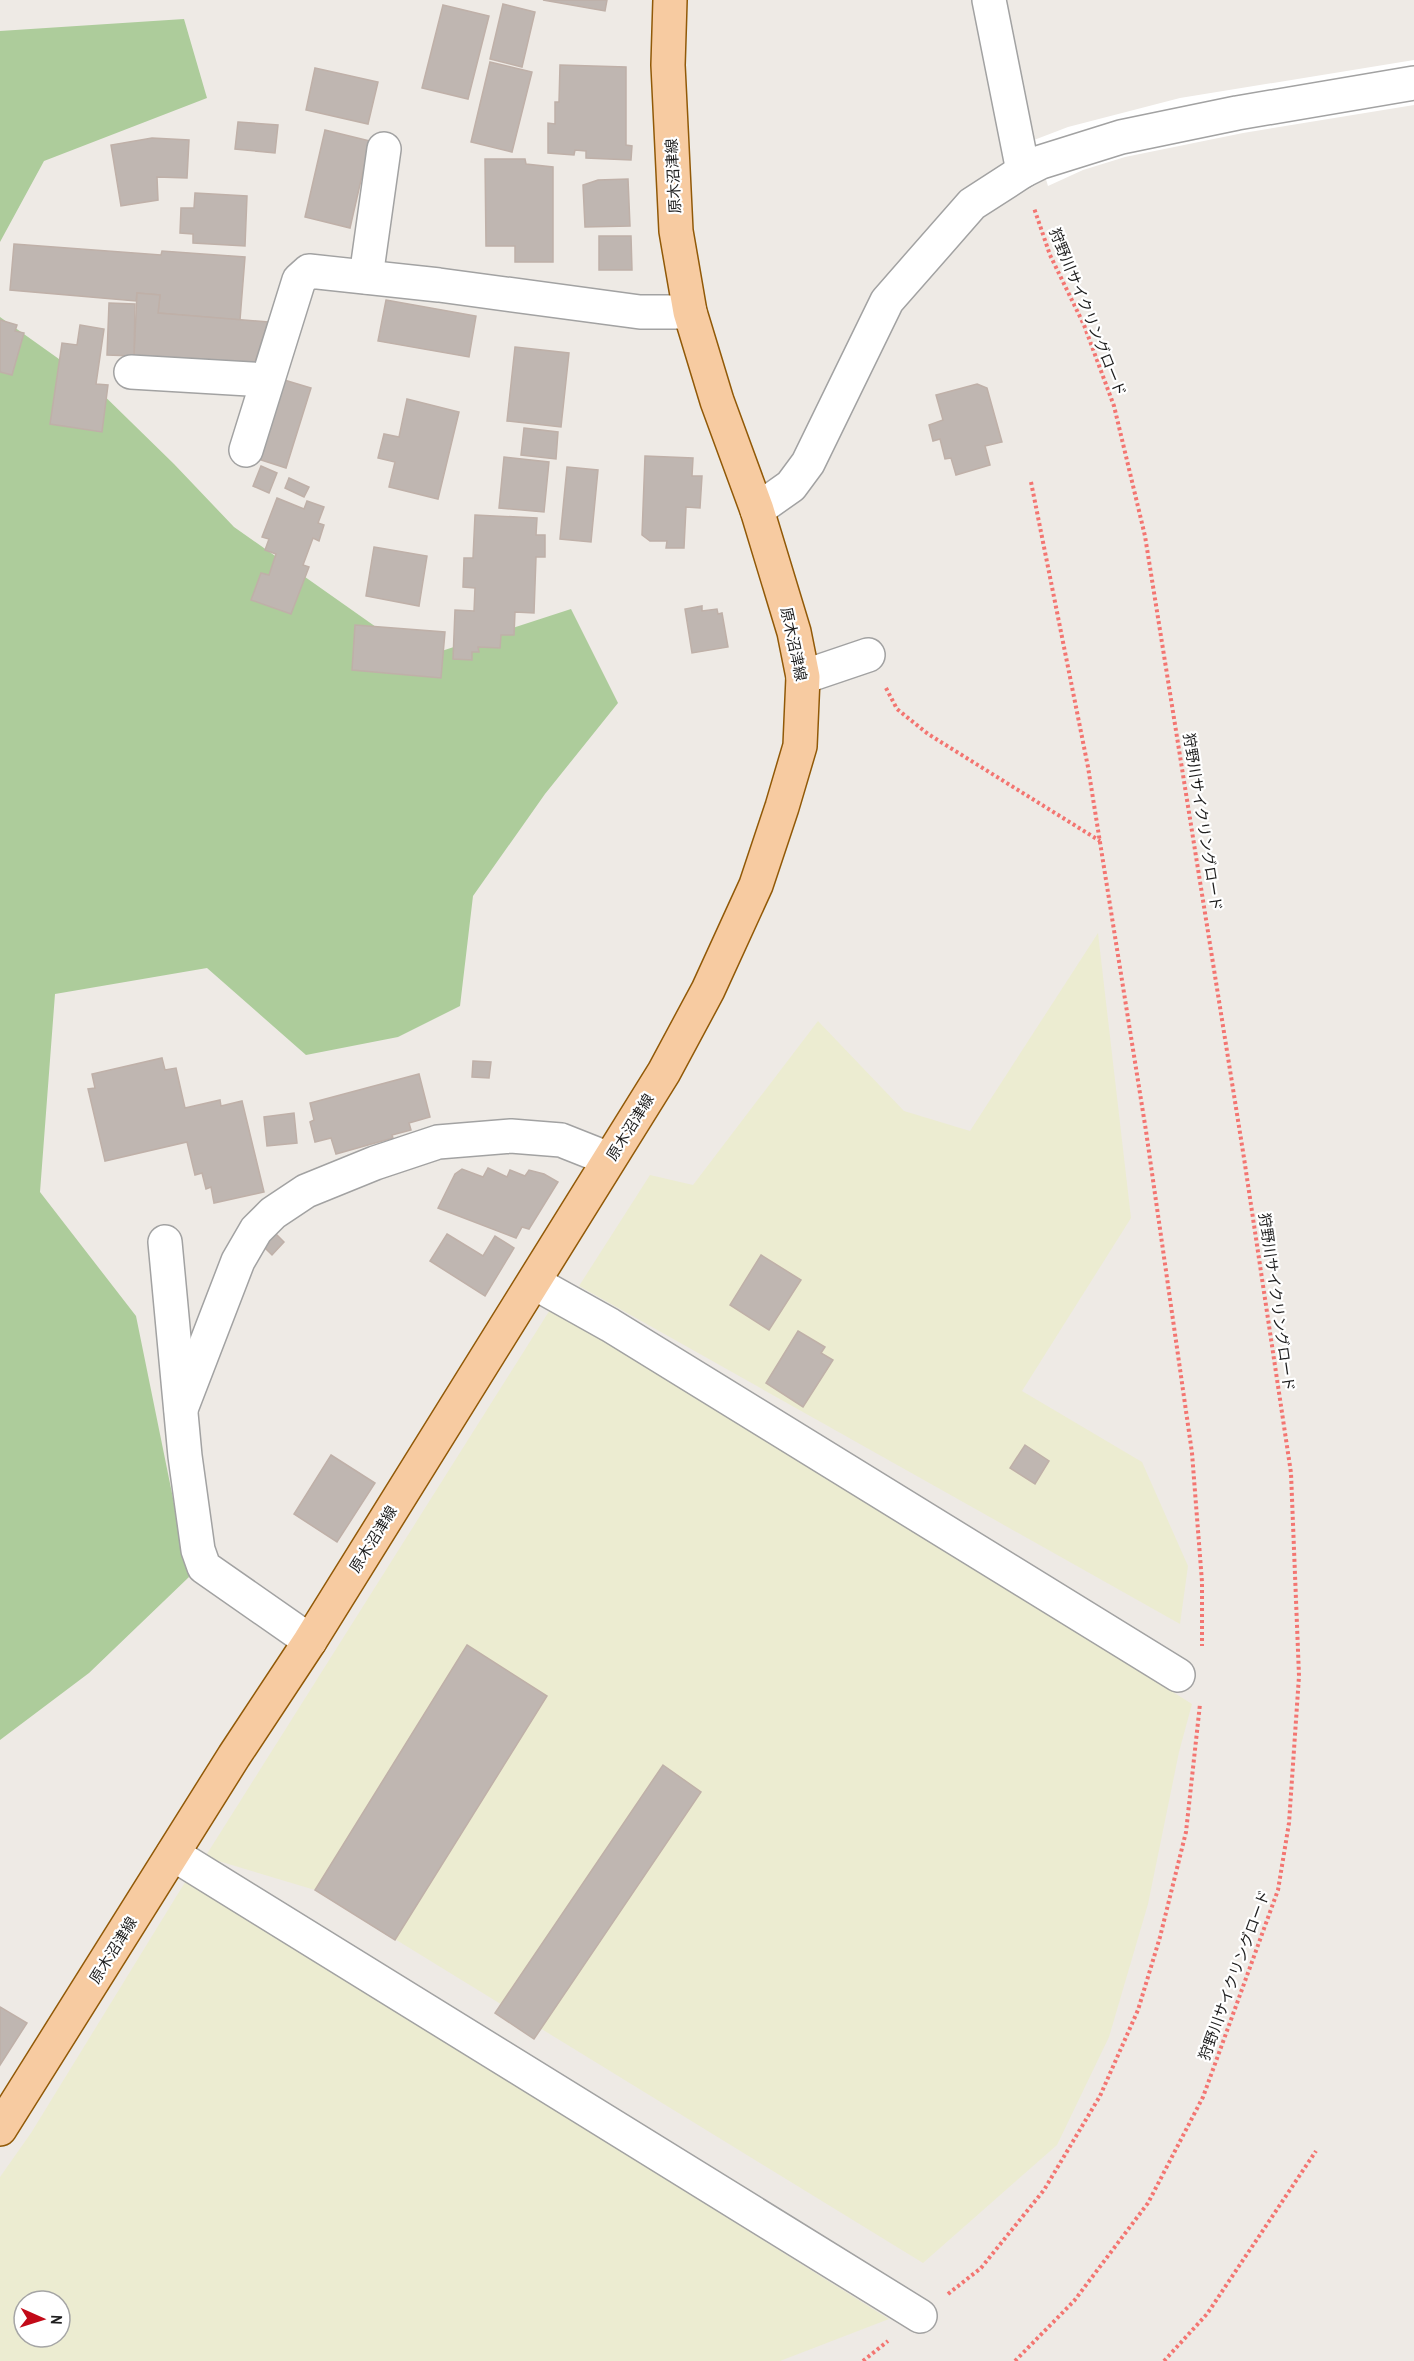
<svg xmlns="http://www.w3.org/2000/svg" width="1414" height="2361" font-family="'Archivo Narrow','Noto Sans JP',sans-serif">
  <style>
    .farmland { fill: #ececd1; fill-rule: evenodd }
    .forest { fill: #adcc9b }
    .pier { fill: #fff }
    .building { fill: #bfb6b1; stroke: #bfb0a8; stroke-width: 1.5 }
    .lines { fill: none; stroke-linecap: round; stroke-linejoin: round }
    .minor-casing { stroke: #a2a2a2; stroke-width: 36 }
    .major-casing { stroke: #915907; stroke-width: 36 }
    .path { stroke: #f37571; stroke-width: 4; stroke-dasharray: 3 3; stroke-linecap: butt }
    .minor { stroke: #fff; stroke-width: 33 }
    .major { stroke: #f7cba1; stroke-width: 33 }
    .labels { text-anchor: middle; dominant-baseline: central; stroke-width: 4.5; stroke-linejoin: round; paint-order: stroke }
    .street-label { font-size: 15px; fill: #1e1e1e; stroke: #fff }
  </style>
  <rect width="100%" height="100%" fill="#eeeae5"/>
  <g class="farmland">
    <path d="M1098 933 1131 1218 1022 1391 1142 1462 1188 1566 1180 1624 579 1286 650 1175 693 1185 818 1021 904 1111 970 1131Z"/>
    <path d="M553 1305 1192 1704 1179 1752 1148 1904 1109 2037 1057 2145 923 2263 315 1890 205 1857Z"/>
    <path d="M187 1879 889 2319 780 2361H0V2177L31 2133ZM24 2301H60V2337H24Z"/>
  </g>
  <g class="forest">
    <path d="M184 19 207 98 44 161 0 242V31Z"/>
    <path d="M0 317 87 379 174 464 234 527 420 658 571 609 618 703 545 794 473 896 460 1006 398 1037 306 1055 207 968 55 994 40 1192 136 1316 189 1577 89 1673 0 1740Z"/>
  </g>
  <path class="pier" d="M1414 60V105L1243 133 1125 157 1083 170 1048 186 1034 140 1068 127 1180 98Z"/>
  <g class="building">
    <path d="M543 0H607L605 11Z"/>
    <path d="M503 4 535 12 522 67 490 59Z"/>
    <path d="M443 5 489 16 468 99 422 88Z"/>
    <path d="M490 62 532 72 512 152 471 142Z"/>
    <path d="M560 65 626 67V145L632 146 631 160 586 158V151L575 150 574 155 548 153V123L555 124V102H559Z"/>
    <path d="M315 68 378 82 368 124 306 110Z"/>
    <path d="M238 122 278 125 275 153 235 149Z"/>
    <path d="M325 130 370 141 350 228 305 217Z"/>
    <path d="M152 138 189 140 187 178 157 177 158 200 121 206 111 145Z"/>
    <path d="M485 159H525L526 164 553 167V262H515V246H486Z"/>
    <path d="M628 179 630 226 585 227 583 185 598 180Z"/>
    <path d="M195 193 247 196 245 246 193 243V234L180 233 181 208H194Z"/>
    <path d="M599 236H631L632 270H599Z"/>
    <path d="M14 244 161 255 162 251 245 257 240 320 158 313 160 295 137 293 136 301 10 290Z"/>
    <path d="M137 293 160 295 158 313 268 322 254 365 134 356Z"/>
    <path d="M386 300 476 316 469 357 378 341Z"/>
    <path d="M109 303 135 304 134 356 107 355Z"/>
    <path d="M0 320 17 325 15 331 24 333 12 375 0 372Z"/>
    <path d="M80 325 104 329 96 384 108 385 102 432 50 424 62 343 77 345Z"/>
    <path d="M515 347 569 353 561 427 507 421Z"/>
    <path d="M281 379 311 388 286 468 255 458Z"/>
    <path d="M977 384 987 388 1002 442 985 446 990 465 956 475 951 458 945 459 940 439 933 441 929 425 943 420 936 395Z"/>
    <path d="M407 399 459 412 438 499 389 487 395 462 378 458 384 434 399 437Z"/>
    <path d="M524 428 558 432 556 459 521 455Z"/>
    <path d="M645 456 693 458 692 476H702L700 508 686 507 684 548H666L667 541H650L642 535Z"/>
    <path d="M504 457 549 462 544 512 499 508Z"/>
    <path d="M261 466 277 473 269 493 253 486Z"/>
    <path d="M567 467 598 470 591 542 560 539Z"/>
    <path d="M289 478 309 487 304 497 285 488Z"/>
    <path d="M277 498 304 509 307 501 324 507 318 523 324 525 319 541 313 538 303 565 309 567 291 614 251 600 261 573 269 575 276 554 265 550 269 539 262 537Z"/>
    <path d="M475 515 537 518 536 535H545V557H536L534 613 515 612 514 635H501L500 648 478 647 479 652H472V660L453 659 455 610 474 611 475 588 463 587 464 558H473Z"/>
    <path d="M374 547 427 556 419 606 366 596Z"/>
    <path d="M702 606V611L717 609 718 614 722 613 728 647 692 653 685 609Z"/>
    <path d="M355 625 445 632 441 678 352 670Z"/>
    <path d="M162 1058 165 1070 176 1068 185 1108 220 1100 221 1106 242 1101 264 1192 214 1203 211 1187 206 1189 202 1173 195 1175 187 1142 105 1161 88 1089 95 1088 92 1074Z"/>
    <path d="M473 1061 491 1062 489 1078 472 1077Z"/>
    <path d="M419 1074 430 1117 409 1123 411 1130 392 1135 393 1138 336 1154 331 1138 315 1142 310 1122 314 1120 310 1103Z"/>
    <path d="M294 1113 297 1143 267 1146 264 1117Z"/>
    <path d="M488 1168 507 1177 510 1170 525 1176 529 1170 544 1174 558 1182 529 1229 522 1227 516 1238 438 1208 455 1174 462 1169 483 1177Z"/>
    <path d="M275 1233 284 1242 272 1255 263 1246Z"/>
    <path d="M447 1234 483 1256 495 1236 514 1248 485 1296 430 1261Z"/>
    <path d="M761 1255 801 1280 769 1330 730 1305Z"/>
    <path d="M798 1331 825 1347 821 1353 833 1360 803 1407 766 1383Z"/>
    <path d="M1025 1445 1049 1461 1035 1484 1010 1468Z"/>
    <path d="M331 1455 375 1483 337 1542 294 1514Z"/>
    <path d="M467 1645 547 1696 395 1940 315 1890Z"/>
    <path d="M663 1765 701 1792 534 2039 495 2013Z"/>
    <path d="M0 2007 27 2023 0 2065Z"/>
  </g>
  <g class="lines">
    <g class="minor-casing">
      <g id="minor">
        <path d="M989 0 1023 171"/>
        <path d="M366 277 384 149"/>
        <path d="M131 372 267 380"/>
        <path d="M246 450 299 280 309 271 439 285 640 312H690"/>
        <path d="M757 510 791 486 808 463 887 301 972 204 1023 171 1041 162 1121 137 1237 113 1414 83"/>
        <path d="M803 677 868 655"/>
        <path d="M165 1242 185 1456 198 1550 204 1567 310 1641"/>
        <path d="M535 1283 610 1325 1178 1675"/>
        <path d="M181 1409 238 1261 256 1230 273 1213 306 1191 375 1163 438 1142 511 1136 561 1140 609 1159"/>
        <path d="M173 1854 920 2316"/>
      </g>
    </g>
    <g class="major-casing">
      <path id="major" d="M0 2129 234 1756 310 1641 664 1072 708 990 756 885 782 807 800 746 803 677 794 632 757 510 717 401 690 312 676 231 668 65 670 0"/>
    </g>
    <g class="path">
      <path d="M1031 482 1088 767 1146 1131 1192 1453 1202 1582V1646"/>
      <path d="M886 688 897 709 928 734 1100 841"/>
      <path d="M948 2294 981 2268 1044 2190 1100 2096 1138 2010 1160 1937 1186 1832 1200 1704"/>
      <path d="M863 2361 888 2341"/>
      <path d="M1015 2361 1074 2301 1148 2203 1203 2097 1278 1890 1289 1823 1299 1676 1291 1473 1244 1158 1145 536 1114 406 1084 325 1050 255 1034 208"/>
      <path d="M1164 2361 1207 2314 1316 2151"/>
    </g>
    <use href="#minor" class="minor"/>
    <use href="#major" class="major"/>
  </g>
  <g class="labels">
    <g class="street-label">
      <text transform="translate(673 176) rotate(-93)">原木沼津線</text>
      <text transform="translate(1088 312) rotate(68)">狩野川サイクリングロード</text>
      <text transform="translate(794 644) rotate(78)">原木沼津線</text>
      <text transform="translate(1203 822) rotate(81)">狩野川サイクリングロード</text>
      <text transform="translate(630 1127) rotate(-58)">原木沼津線</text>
      <text transform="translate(1277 1302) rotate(82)">狩野川サイクリングロード</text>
      <text transform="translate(373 1539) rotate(-58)">原木沼津線</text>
      <text transform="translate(113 1950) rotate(-58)">原木沼津線</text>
      <text transform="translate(1234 1975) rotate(-70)">狩野川サイクリングロード</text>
    </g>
  </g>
  <g transform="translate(42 2319) rotate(93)"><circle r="28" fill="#ffffff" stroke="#a5a5a5" stroke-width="1.5"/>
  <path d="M0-4.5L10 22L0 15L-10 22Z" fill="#c20a18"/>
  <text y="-9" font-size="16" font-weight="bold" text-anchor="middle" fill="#1e1e1e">N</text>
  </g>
</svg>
